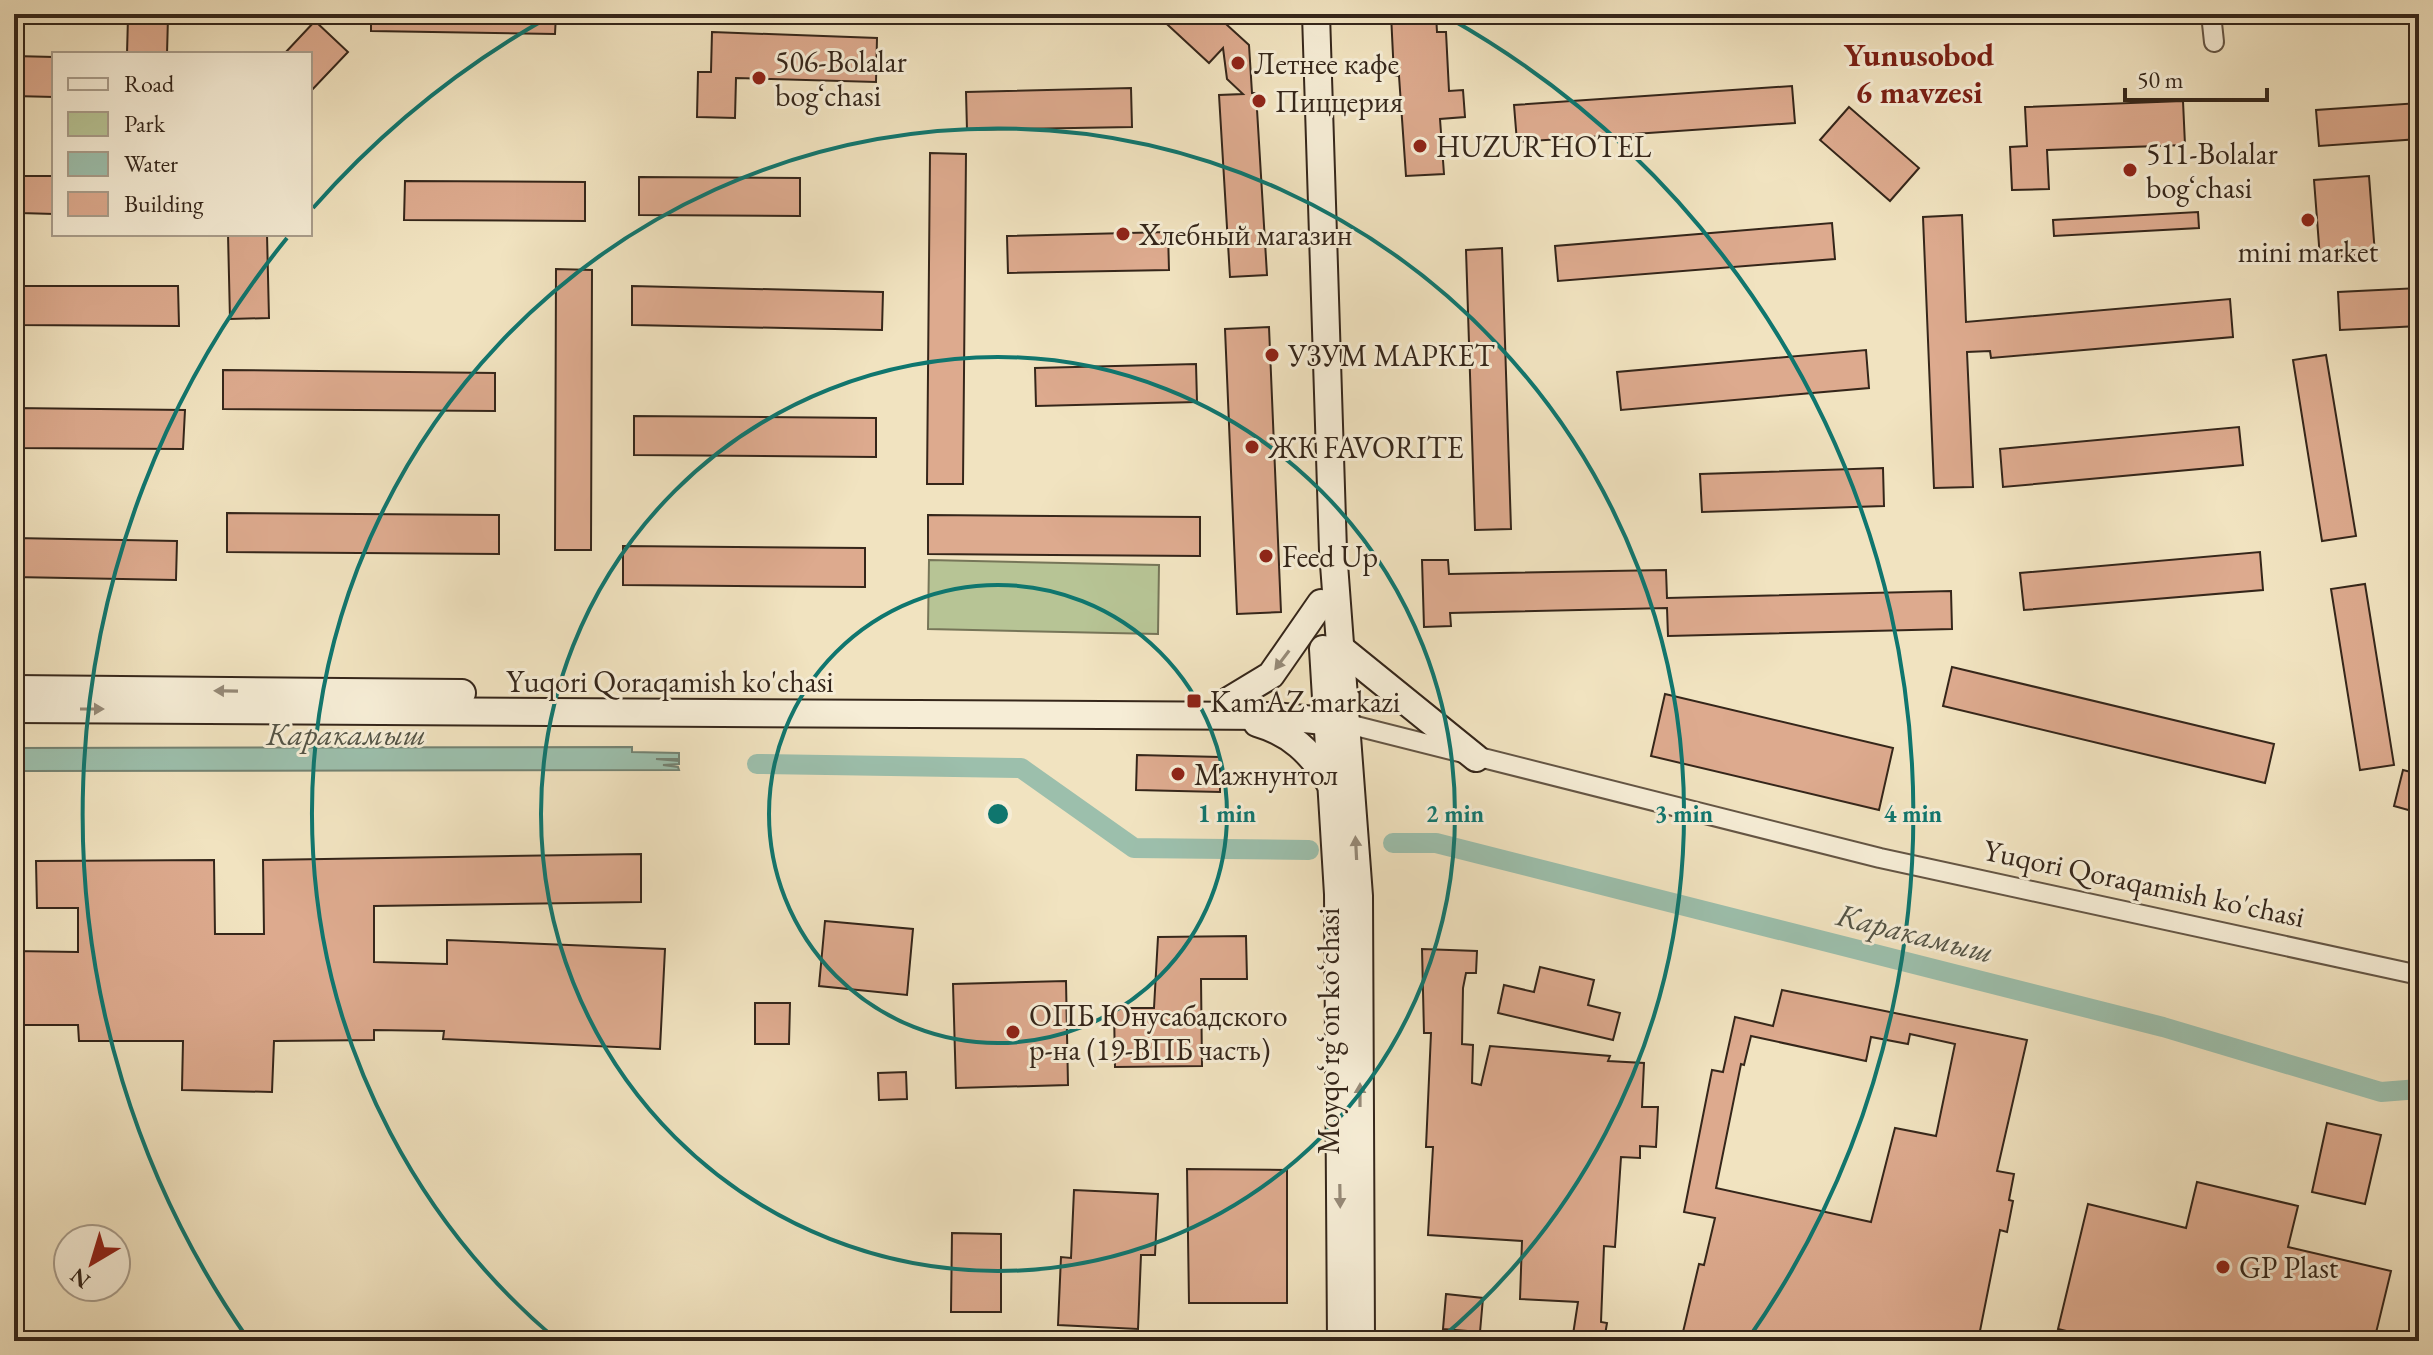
<svg xmlns="http://www.w3.org/2000/svg" width="2433" height="1355" font-family="'EB Garamond',serif">
  <style>
    .green { fill: #b7c495; stroke: #767558; stroke-width: 2 }
    .water { fill: #9cbfac; stroke: #738272; stroke-width: 2 }
    .lines { fill: none; stroke-linecap: round; stroke-linejoin: round }
    .canal { stroke: #9cbfac; stroke-width: 20 }
    .building { fill: #ddaa8e; stroke: #35261a; stroke-width: 2; fill-rule: evenodd }
    .street-casing { stroke: #645544; stroke-width: 22 }
    .secondary-casing { stroke: #35261a; stroke-width: 30 }
    .street { stroke: #f6edd6; stroke-width: 18 }
    .secondary { stroke: #f6edd6; stroke-width: 26 }
    .oneway { fill: #968a78 }
    .ring { fill: none; stroke: #0f766e; stroke-width: 4 }
    .poi-dot { fill: #8f2418; stroke: #f6edd6; stroke-width: 3 }
    .labels { text-anchor: middle; dominant-baseline: central; stroke-width: 6; stroke-linejoin: round; paint-order: stroke }
    .poi-label { font-size: 30px; fill: #35261a; stroke: #f6edd6; text-anchor: start }
    .street-label { font-size: 30px; fill: #35261a; stroke: #f6edd6 }
    .neighbourhood-label { font-size: 32px; font-weight: bold; fill: #7a1f14; stroke: #f6edd6 }
    .water-label { font-size: 32px; font-style: italic; fill: #545446; stroke: #f6edd6 }
    .centre { fill: #0f766e; stroke: #f6edd6; stroke-width: 4 }
    .ring-label { font-size: 24px; text-anchor: middle; font-weight: bold; fill: #0f766e; stroke: #f6edd6; stroke-width: 6; stroke-linejoin: round; paint-order: stroke }
  </style>
  <rect width="100%" height="100%" fill="#f1e3c0"/>
  <filter id="stains"><feTurbulence type="fractalNoise" baseFrequency=".0025" numOctaves="4"/><feColorMatrix values="0 0 0 0 .2 0 0 0 0 .09 0 0 0 0 .02 0 0 0 .5 -.17"/></filter>
  <radialGradient id="worn" r=".72"><stop offset=".6" stop-color="#630" stop-opacity="0"/><stop offset="1" stop-color="#630" stop-opacity=".3"/></radialGradient>
  <path class="green" d="M929 560 1159 565 1158 634 928 629Z"/>
  <path class="water" d="M632 747V752L679 753V759H656L679 761V764L663 765 678 767 679 770 14 771V748Z"/>
  <g class="lines">
    <g class="canal">
      <path d="M757 764 1021 768 1134 848 1309 850"/>
      <path d="M1393 843H1436L2163 1027 2381 1092 2419 1089"/>
    </g>
  </g>
  <g class="building">
    <path d="M371 14H556L555 34 371 31Z"/>
    <path d="M1156 14H1215L1249 45 1252 93H1256L1267 275 1230 277 1219 95 1243 94 1227 79 1223 48 1209 63Z"/>
    <path d="M1391 14H1436L1437 32H1446L1449 91 1463 90 1465 117 1440 119 1444 174 1406 176 1399 76H1394Z"/>
    <path d="M128 17H168L167 54H127Z"/>
    <path d="M315 21 348 52 310 92V54H284Z"/>
    <path d="M712 32 877 38 876 82 736 78 735 118 697 117 698 72H711Z"/>
    <path d="M14 56 54 57V97L14 96Z"/>
    <path d="M1792 86 1795 123 1517 142 1514 105Z"/>
    <path d="M1131 88 1132 127 967 130 966 92Z"/>
    <path d="M2183 101 2185 145 2047 150 2049 189 2012 190 2010 147 2027 146 2025 107Z"/>
    <path d="M2419 103V139L2319 146 2316 110Z"/>
    <path d="M1849 107 1919 168 1890 201 1820 140Z"/>
    <path d="M930 153 966 154 963 484H927Z"/>
    <path d="M20 176H54V214L20 213Z"/>
    <path d="M2369 176 2375 254 2320 258 2314 180Z"/>
    <path d="M639 177 800 178V216L639 215Z"/>
    <path d="M405 181 585 182V221L404 220Z"/>
    <path d="M2198 212 2199 228 2054 236 2053 220Z"/>
    <path d="M1962 215 1966 322 2230 299 2233 337 1991 358 1990 351 1967 352 1973 487 1934 488 1923 217Z"/>
    <path d="M1832 223 1835 259 1558 281 1555 246Z"/>
    <path d="M1168 232 1169 270 1008 273 1007 236Z"/>
    <path d="M228 234H267L269 318 230 319Z"/>
    <path d="M1502 248 1511 529 1475 530 1466 250Z"/>
    <path d="M556 269 592 270 591 550H555Z"/>
    <path d="M14 286H178L179 326 14 325Z"/>
    <path d="M632 286 883 292 882 330 632 325Z"/>
    <path d="M2419 288V326L2340 330 2338 292Z"/>
    <path d="M1269 327 1281 612 1237 614 1225 329Z"/>
    <path d="M1866 350 1869 388 1621 410 1617 372Z"/>
    <path d="M2326 355 2356 536 2322 541 2293 360Z"/>
    <path d="M1196 364 1197 402 1036 406 1035 368Z"/>
    <path d="M223 370 495 373V411L223 409Z"/>
    <path d="M14 408 185 410 183 449 14 448Z"/>
    <path d="M634 416 876 418V457L634 455Z"/>
    <path d="M2239 427 2243 465 2003 487 2000 449Z"/>
    <path d="M1883 468 1884 506 1702 512 1700 474Z"/>
    <path d="M227 513 499 515V554L227 552Z"/>
    <path d="M928 515 1200 517V556L928 554Z"/>
    <path d="M14 538 177 541 176 580 14 577Z"/>
    <path d="M623 546 865 548V587L623 585Z"/>
    <path d="M2260 552 2263 590 2024 610 2020 573Z"/>
    <path d="M1422 560H1448L1449 574 1666 570 1667 598 1951 591 1952 629 1668 636 1667 608 1450 613 1451 626 1424 627Z"/>
    <path d="M2365 584 2394 765 2360 770 2331 589Z"/>
    <path d="M1952 667 2274 744 2265 783 1943 706Z"/>
    <path d="M1665 694 1893 748 1879 810 1651 756Z"/>
    <path d="M1137 755 1220 757V792L1136 790Z"/>
    <path d="M2403 770 2419 774V813L2394 806Z"/>
    <path d="M641 854V902L374 906V962L447 964V940L665 949 660 1049 443 1039 444 1031 374 1030V1040L274 1041 272 1092 182 1090 183 1041H79L78 1025H14V951L78 952V908H37L36 861 214 860 215 934H264L263 860Z"/>
    <path d="M825 921 913 929 907 995 819 986Z"/>
    <path d="M1246 936 1247 979H1201L1202 1066 1115 1067 1114 1008H1154L1158 937Z"/>
    <path d="M1422 949 1477 951 1476 973H1466L1463 988 1462 1044 1473 1045 1472 1083 1481 1085 1490 1046 1610 1056 1608 1061 1644 1063 1642 1107H1658L1656 1147 1640 1146V1158L1621 1157 1615 1247 1604 1246 1601 1322 1607 1323 1604 1341H1572L1578 1302 1520 1299 1522 1241 1428 1235 1433 1147H1426L1431 1033H1424Z"/>
    <path d="M1540 967 1594 980 1588 1005 1620 1013 1613 1040 1498 1013 1504 985 1534 992Z"/>
    <path d="M1066 981 1068 1085 956 1088 953 984Z"/>
    <path d="M1782 990 2027 1040 1997 1171 2014 1174 2009 1200 2013 1201 2007 1232 2000 1230 1978 1341H1720L1683 1332 1699 1264 1704 1265 1715 1218 1684 1212 1712 1070 1723 1072 1735 1017 1773 1026ZM1910 1034 1955 1044 1936 1136 1895 1128 1871 1222 1716 1188 1741 1064 1744 1065 1751 1036 1866 1061 1871 1037 1908 1044Z"/>
    <path d="M755 1003H790L789 1044H755Z"/>
    <path d="M906 1072 907 1099 879 1100 878 1073Z"/>
    <path d="M2327 1123 2381 1135 2365 1204 2312 1192Z"/>
    <path d="M1187 1169 1287 1170V1303H1189Z"/>
    <path d="M2197 1182 2298 1206 2288 1247 2391 1271 2374 1341H2108L2058 1329 2088 1204 2186 1228Z"/>
    <path d="M1074 1190 1158 1194 1155 1255H1141L1138 1329 1058 1325 1061 1257 1071 1258Z"/>
    <path d="M952 1233 1001 1234V1312H951Z"/>
    <path d="M1446 1294 1483 1298 1480 1332 1443 1329Z"/>
  </g>
  <g class="lines">
    <g class="street-casing">
      <g id="street">
        <path d="M2211 14 2214 42"/>
        <path d="M1344 723 1880 858 2419 975"/>
      </g>
    </g>
    <g class="secondary-casing">
      <g id="secondary">
        <path d="M1316 14 1333 551 1359 896 1361 1341"/>
        <path d="M1339 647 1476 758"/>
        <path d="M1323 649 1338 894 1341 1341"/>
        <path d="M14 689 462 693"/>
        <path d="M1228 701 1271 675 1321 603"/>
        <path d="M14 709 1274 716 1344 723"/>
        <path d="M1257 723C1291 733 1311 752 1329 782"/>
      </g>
    </g>
    <use href="#street" class="street"/>
    <use href="#secondary" class="secondary"/>
  </g>
  <defs><path id="oneway-solid" d="M-6-.8H1V-3.2L6.5 0L1 3.2V.8H-6Z" transform="scale(2)"/></defs>
  <g class="oneway">
    <use href="#oneway-solid" transform="translate(1282 660) rotate(127)"/>
    <use href="#oneway-solid" transform="translate(226 691) rotate(-179)"/>
    <use href="#oneway-solid" transform="translate(92 709)"/>
    <use href="#oneway-solid" transform="translate(1356 848) rotate(-93)"/>
    <use href="#oneway-solid" transform="translate(1360 1095) rotate(-90)"/>
    <use href="#oneway-solid" transform="translate(1340 1196) rotate(89)"/>
  </g>
  <g class="ring">
    <circle cx="998" cy="814" r="229"/>
    <circle cx="998" cy="814" r="457"/>
    <path d="M557 1340A686 686 0 1 1 1439 1340"/>
    <path d="M248 1339A915 915 0 0 1 287 238M313 208A915 915 0 0 1 547 18M1449 18A915 915 0 0 1 1748 1339"/>
  </g>
  <g class="poi-dot">
    <circle cx="1238" cy="63" r="8"/>
    <circle cx="759" cy="78" r="8"/>
    <circle cx="1259" cy="101" r="8"/>
    <circle cx="1420" cy="146" r="8"/>
    <circle cx="2130" cy="170" r="8"/>
    <circle cx="2308" cy="220" r="8"/>
    <circle cx="1123" cy="234" r="8"/>
    <circle cx="1272" cy="355" r="8"/>
    <circle cx="1252" cy="447" r="8"/>
    <circle cx="1266" cy="556" r="8"/>
    <rect x="1186" y="693" width="16" height="16" rx="4"/>
    <circle cx="1178" cy="774" r="8"/>
    <circle cx="1013" cy="1032" r="8"/>
    <circle cx="2223" cy="1267" r="8"/>
  </g>
  <g class="labels">
    <g class="poi-label">
      <text x="775" y="61">506-Bolalar<tspan x="775" dy="34">bogʻchasi</tspan></text>
      <text x="1254" y="63">Летнее кафе</text>
      <text x="1275" y="101">Пиццерия</text>
      <text x="1436" y="146">HUZUR HOTEL</text>
      <text x="2146" y="153">511-Bolalar<tspan x="2146" dy="34">bogʻchasi</tspan></text>
      <text x="1139" y="234">Хлебный магазин</text>
      <text x="2308" y="251" text-anchor="middle">mini market</text>
      <text x="1288" y="355">УЗУМ МАРКЕТ</text>
      <text x="1268" y="447">ЖК FAVORITE</text>
      <text x="1282" y="556">Feed Up</text>
      <text x="1210" y="701">KamAZ markazi</text>
      <text x="1194" y="774">Мажнунтол</text>
      <text x="1029" y="1015">ОПБ Юнусабадского<tspan x="1029" dy="34">р-на (19-ВПБ часть)</tspan></text>
      <text x="2239" y="1267">GP Plast</text>
    </g>
    <g class="street-label">
      <text x="670" y="681">Yuqori Qoraqamish ko'chasi</text>
      <text transform="translate(2144 883) rotate(12)">Yuqori Qoraqamish ko'chasi</text>
      <text transform="translate(1328 1031) rotate(-90)">Moyqoʻrgʻon koʻchasi</text>
    </g>
    <g class="neighbourhood-label">
      <text x="1919" y="55">Yunusobod<tspan x="1919" dy="37">6 mavzesi</tspan></text>
    </g>
    <g class="water-label">
      <text x="346" y="734">Каракамыш</text>
      <text transform="translate(1915 933) rotate(14)">Каракамыш</text>
    </g>
  </g>
  <circle cx="998" cy="814" r="12" class="centre"/>
  <g class="ring-label">
    <text x="1227" y="822">1 min</text>
    <text x="1455" y="822">2 min</text>
    <text x="1684" y="822">3 min</text>
    <text x="1913" y="822">4 min</text>
  </g>
  <rect width="2433" height="1355" fill="none" stroke="#f1e3c0" stroke-width="48"/>
  <rect x="16" y="16" width="2401" height="1323" fill="none" stroke="#35261a" stroke-width="4"/>
  <rect x="24" y="24" width="2385" height="1307" fill="none" stroke="#35261a" stroke-width="2"/>
  <rect x="52" y="52" width="260" height="184" fill="#f6edd6" stroke="#a99d8b" stroke-width="2"/>
  <rect x="68" y="78" width="40" height="12" fill="#f6edd6" stroke="#a99d8b" stroke-width="2"/>
  <text x="124" y="92" font-size="24" fill="#35261a">Road</text>
  <rect x="68" y="112" width="40" height="24" fill="#b7c495" stroke="#a99d8b" stroke-width="2"/>
  <text x="124" y="132" font-size="24" fill="#35261a">Park</text>
  <rect x="68" y="152" width="40" height="24" fill="#9cbfac" stroke="#a99d8b" stroke-width="2"/>
  <text x="124" y="172" font-size="24" fill="#35261a">Water</text>
  <rect x="68" y="192" width="40" height="24" fill="#ddaa8e" stroke="#a99d8b" stroke-width="2"/>
  <text x="124" y="212" font-size="24" fill="#35261a">Building</text>
  <g transform="translate(92 1263) rotate(218)"><circle r="38" fill="#f6edd6" stroke="#a99d8b" stroke-width="2"/>
  <path d="M0-6L14 30L0 20L-14 30Z" fill="#8f2418"/>
  <text y="-12" font-size="22" font-weight="bold" text-anchor="middle" fill="#35261a">N</text>
  </g>
  <path d="M2125 88v12h142v-12" fill="none" stroke="#35261a" stroke-width="4"/>
  <text x="2137" y="88" font-size="24" fill="#35261a" stroke="#f6edd6" stroke-width="6" paint-order="stroke">50 m</text>
  <rect width="100%" height="100%" filter="url(#stains)"/>
  <rect width="100%" height="100%" fill="url(#worn)"/>
</svg>
